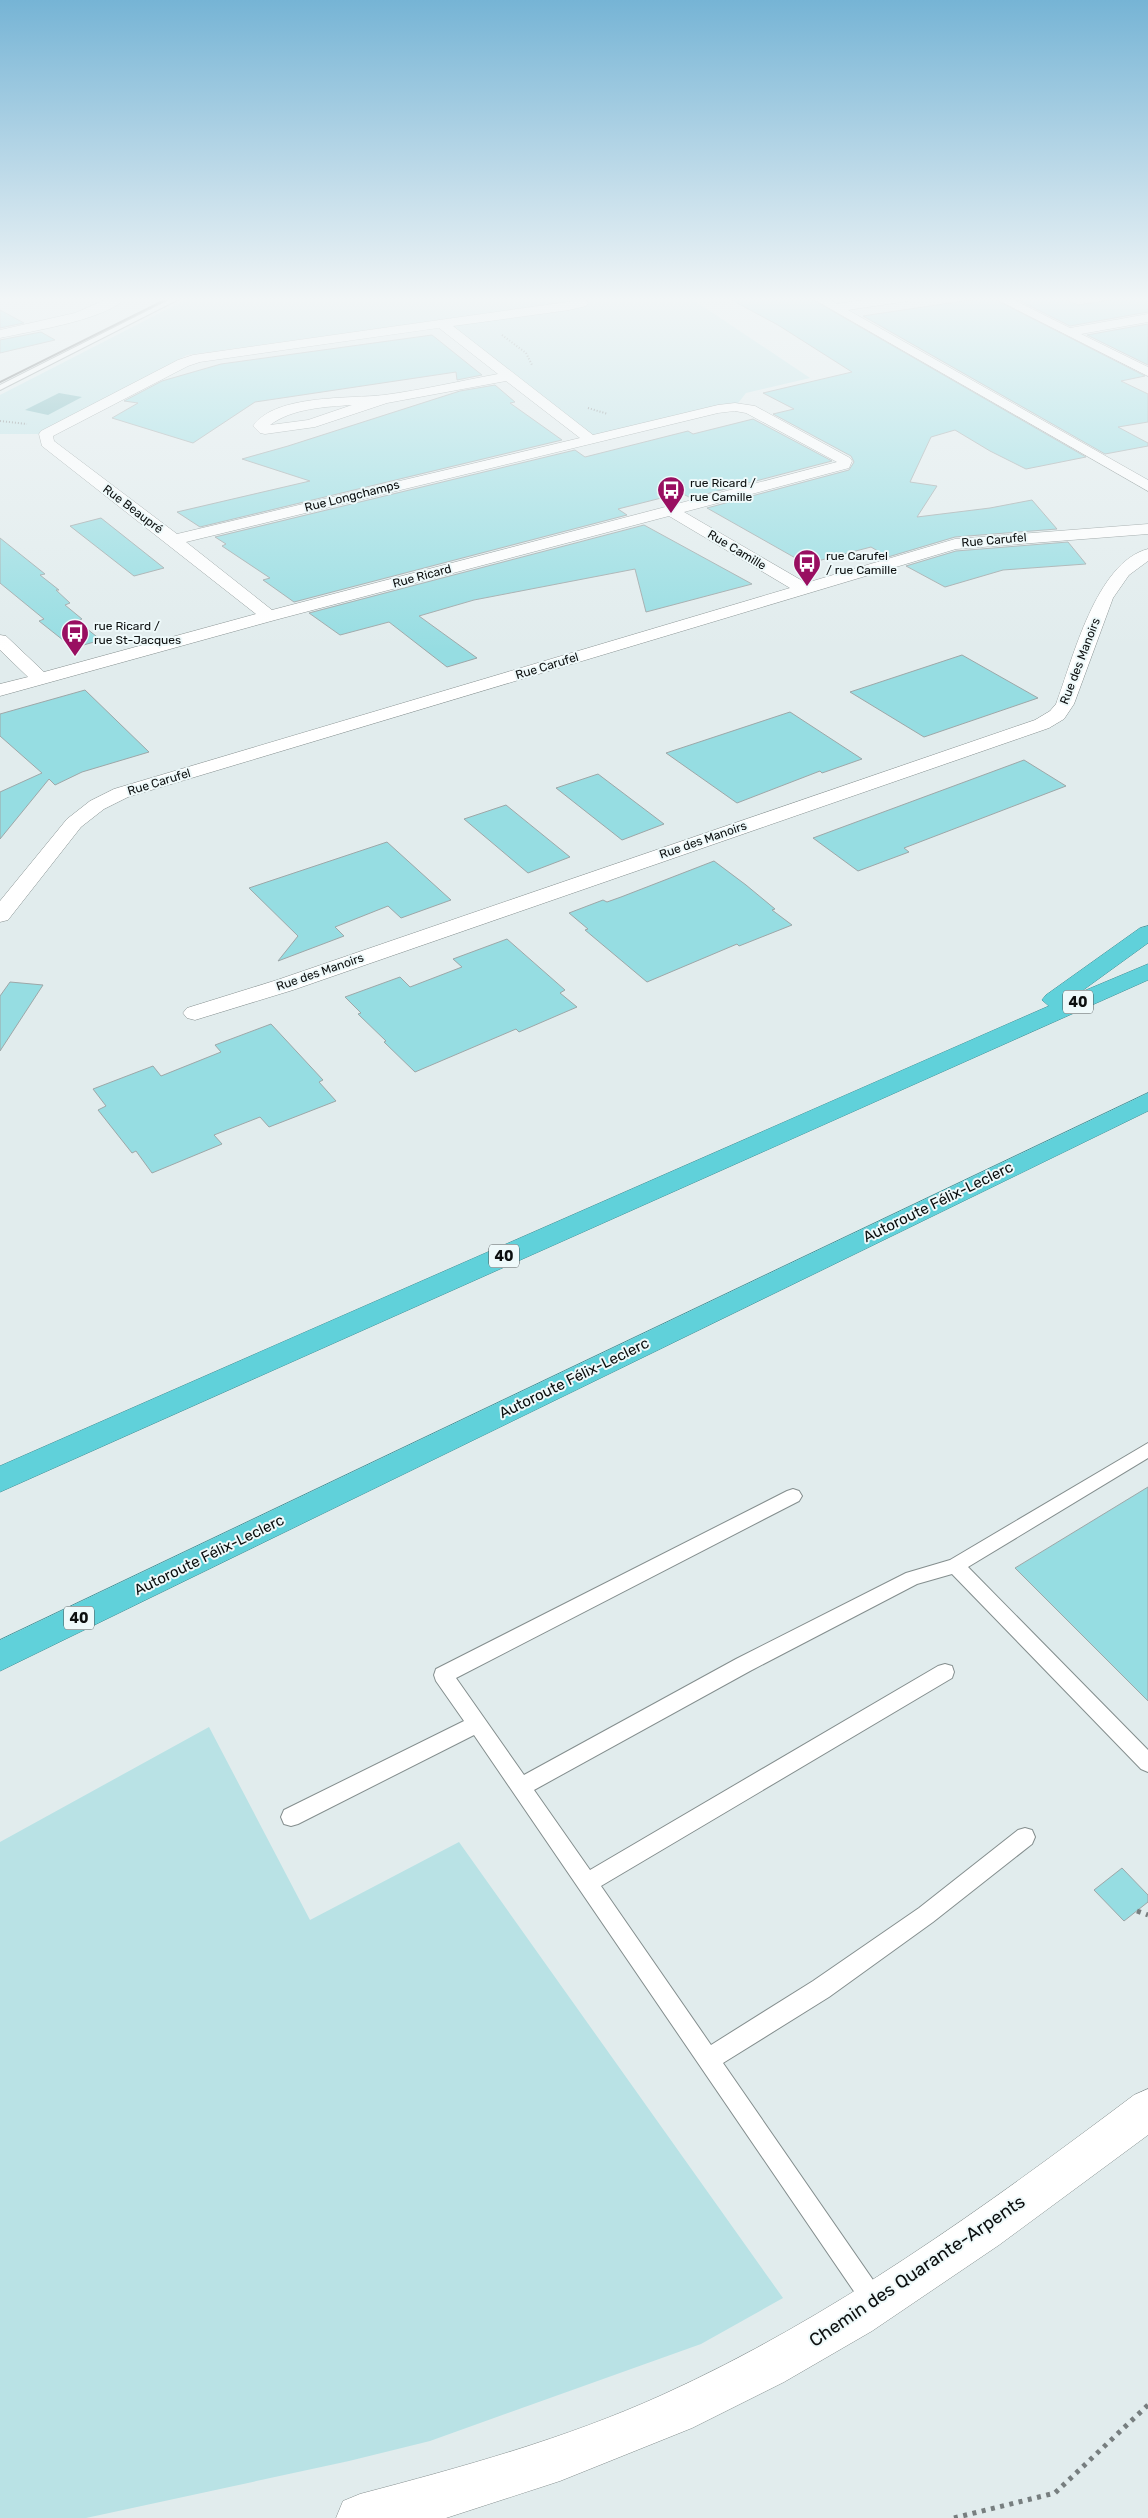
<svg xmlns="http://www.w3.org/2000/svg" width="1148" height="2518" font-family="Rubik,sans-serif">
  <style>
    .green { fill: #b9e2e5 }
    .water { fill: #6cb3b8 }
    .building { fill: #96dde2; stroke: #9da7a8 }
    .lines { fill: none; stroke-linecap: round; stroke-linejoin: round }
    .service-casing { stroke: #848e8e; stroke-width: 2 }
    .minor-casing { stroke: #848e8e; stroke-width: 1 }
    .tertiary-casing { stroke: #848e8e; stroke-width: 1 }
    .motorway-casing { stroke: #438d93; stroke-width: 1 }
    .path-far1 { stroke: #777e7f; stroke-width: 2; stroke-dasharray: 1 2; stroke-linecap: butt }
    .path { stroke: #777e7f; stroke-width: 5; stroke-dasharray: 4 5.5; stroke-linecap: butt }
    .service { fill: #fff; fill-rule: evenodd }
    .minor { fill: #fff; fill-rule: evenodd }
    .tertiary { fill: #fff; fill-rule: evenodd }
    .motorway { fill: #60d1da; fill-rule: evenodd }
    .rail { stroke: #575c5d; stroke-width: 2 }
    .labels { text-anchor: middle; dominant-baseline: central; stroke-width: 4; stroke-linejoin: round; paint-order: stroke }
    .far-poi-label { font-size: 12px; fill: #0c0f0f; stroke: #eef9fa; text-anchor: start }
    .far-street-label { font-size: 12px; fill: #0c0f0f; stroke: #eef9fa }
    .shield { fill: #eef9fa; stroke: #505556; stroke-width: 1 }
    .shield-label { font-size: 14px; font-weight: bold; fill: #0c0f0f }
    .street-label { font-size: 15px; fill: #0c0f0f; stroke: #eef9fa }
    .near-street-label { font-size: 18px; fill: #0c0f0f; stroke: #eef9fa }
  </style>
  <rect width="100%" height="100%" fill="#e1eced"/>
  <g class="green">
    <path d="M191 297H563L570 302 187 355 40 434H0V395Z"/>
    <path d="M579 297H689L810 378 746 393 735 407 590 439 442 324 572 306Z"/>
    <path d="M209 1727 310 1920 459 1842 783 2298 701 2344 430 2441 349 2461 86 2518H0V1842Z"/>
  </g>
  <path class="water" d="M59 393 82 397 48 415 25 410Z"/>
  <g class="building">
    <path d="M726 297H808L1086 457 1026 469 990 451 955 430 931 437 910 482 937 486 917 517 990 508 1032 500 1057 529 955 537 888 557 871 547 806 564 707 508 849 470 854 462 851 456 773 414 794 409 763 393 852 372 778 325Z"/>
    <path d="M990 297 1145 376 1121 381 1148 394V422L1118 427 1148 443V446L1105 454 863 316Z"/>
    <path d="M1012 297H1060L1078 305 1130 297H1148V312L1070 326Z"/>
    <path d="M0 310 24 323 0 328Z"/>
    <path d="M1148 324V365L1087 335Z"/>
    <path d="M41 332 55 340 0 353V340Z"/>
    <path d="M432 335 482 375 457 380 456 372 255 402 193 443 112 418 138 403 124 401 162 381 221 364Z"/>
    <path d="M495 385 515 402 510 403 562 440 200 527 177 512 310 481 242 459 288 446 460 391Z"/>
    <path d="M753 419 832 461 691 498 681 493 618 509 627 515 294 602 263 580 270 578 222 546 226 544 215 537 575 450 585 457 688 431 693 434Z"/>
    <path d="M101 518 164 568 134 576 70 526Z"/>
    <path d="M644 525 752 584 646 612 635 569 474 600 419 616 477 658 447 667 389 622 340 635 309 613Z"/>
    <path d="M0 538 45 574 40 575 59 590H56L70 603 65 605 82 619 77 621 101 640 73 648 39 621 44 619 0 583Z"/>
    <path d="M1068 542 1086 564 1003 570 945 587 906 566 956 551Z"/>
    <path d="M962 655 1038 698 924 737 850 692Z"/>
    <path d="M85 690 149 752 82 772 55 785 49 779 0 839V792L42 773 0 736V714Z"/>
    <path d="M790 712 862 759 822 773 820 771 737 803 666 753Z"/>
    <path d="M1024 760 1066 786 904 848 909 852 858 871 813 838Z"/>
    <path d="M598 774 664 824 622 840 556 788Z"/>
    <path d="M506 805 570 857 528 873 464 819Z"/>
    <path d="M387 842 451 900 401 918 388 906 335 927 344 936 278 961 298 936 249 888Z"/>
    <path d="M714 861 746 885 775 909 772 910 792 925 739 946 737 944 647 982 585 930 588 929 569 913 603 900 607 902 621 897Z"/>
    <path d="M507 939 565 990 560 993 577 1007 519 1032 516 1029 415 1072 384 1042 386 1041 358 1014 361 1013 345 997 400 977 410 987 462 967 453 959Z"/>
    <path d="M10 982 43 985 0 1051V996Z"/>
    <path d="M271 1024 323 1080 319 1082 336 1101 269 1127 260 1117 214 1135 222 1144 152 1173 136 1151 132 1153 98 1110 106 1106 93 1089 153 1066 161 1076 221 1052 215 1045Z"/>
    <path d="M1148 1487V1701L1015 1568Z"/>
    <path d="M1122 1868 1148 1895V1902L1124 1921 1094 1890Z"/>
  </g>
  <g class="lines">
    <g class="service-casing">
      <g id="service">
        <path d="M175 297H183L0 390V385Z"/>
        <path d="M1148 1443V1458L968 1567 1148 1750V1772L1141 1769 952 1574 917 1584 750 1671 534 1790 590 1870 938 1666 945 1664 952 1666 954 1672 952 1678 601 1886 711 2045 813 1981 919 1908 1018 1830 1025 1828 1032 1830 1035 1837 1032 1844 933 1922 829 1997 723 2063 882 2293 886 2301 882 2309 874 2313 866 2309 474 1735 298 1824 291 1826 284 1824 281 1817 284 1810 464 1721 436 1681 434 1675 436 1669 787 1491 793 1489 799 1491 802 1496 799 1501 456 1678 524 1775 736 1659 906 1573 950 1560Z"/>
      </g>
    </g>
    <g class="minor-casing">
      <g id="minor">
        <path d="M112 297H127C107 320 31 331 0 338V330L75 313Z"/>
        <path d="M571 297H584L588 303 586 306 569 310 453 326 593 435 718 405 735 403 755 406 850 458 852 461 849 468 684 512 806 583 955 539 1148 524V534L956 549 128 797 104 809 81 827 8 920 0 922V901L67 819 90 801 114 789 790 588 669 516 275 620 0 696V684L28 677 0 650V635L6 636 44 672 256 614 42 446 39 434 41 431 178 360 193 355 574 301ZM439 328 498 374C460 381 422 390 384 395 350 399 275 394 253 426L260 433 265 434 315 427 387 403 506 381 580 438 177 534 54 441 53 436 188 366 200 362ZM352 405 308 420 270 425C293 408 325 407 352 405ZM735 411 746 413 837 462 272 610 186 542 718 413Z"/>
        <path d="M810 297H825L837 304 883 297H914L908 301 848 310 1148 480V491Z"/>
        <path d="M992 297H1008L1070 328 1148 314V322L1081 334 1148 367V376Z"/>
        <path d="M1148 549V561L1129 575 1113 598 1074 704 1064 719 1049 728 293 990 195 1020 187 1018 183 1013 187 1008 277 980 1035 720 1050 711 1056 704C1073 659 1096 562 1148 549Z"/>
      </g>
    </g>
    <g class="tertiary-casing">
      <path id="tertiary" d="M1148 2089V2135L999 2245 872 2331 784 2382 692 2428 560 2481 446 2518H336L343 2501 360 2494C462 2467 565 2439 662 2395 832 2318 985 2207 1134 2095Z"/>
    </g>
    <g class="motorway-casing">
      <g id="motorway">
        <path d="M1148 926V943L1079 993 1148 964V980L0 1492V1466L1049 1006 1042 1000 1046 995 1140 928Z"/>
        <path d="M1148 1093V1111L0 1671V1640Z"/>
      </g>
    </g>
    <g class="path-far1">
      <path d="M502 335 526 353 532 365"/>
      <path d="M588 408 608 414"/>
      <path d="M0 421 27 424"/>
    </g>
    <g class="path">
      <path d="M1137 1911 1148 1915"/>
      <path d="M954 2518 1055 2493 1148 2405"/>
    </g>
    <use href="#service" class="service"/>
    <use href="#minor" class="minor"/>
    <use href="#tertiary" class="tertiary"/>
    <use href="#motorway" class="motorway"/>
    <path class="rail" d="M0 382 171 297"/>
  </g>
  <linearGradient id="sky" x2="0" y2="1"><stop stop-color="#76b4d5"/><stop offset="0.46" stop-color="#f2f6f7"/><stop offset="1" stop-color="#f2f6f7" stop-opacity="0"/></linearGradient>
  <rect width="1148" height="650" fill="url(#sky)"/>
  <defs>
    <g id="bus-pin" transform="scale(1.4375)"><path d="M0 17L-7.5 6A9.5 9.5 0 1 1 7.5 6Z" fill="#990f61" stroke="#eef9fa"/><path d="M-5-6H5V4H4V6H2V4H-2V6H-4V4H-5ZM-3.5-4V0h7V-4ZM-3.5 1.2v1.5H-2V1.2ZM2 1.2v1.5H3.5V1.2Z" fill="#fff"/></g>
  </defs>
  <g fill-rule="evenodd">
    <use href="#bus-pin" x="671" y="490"/>
    <use href="#bus-pin" x="807" y="563"/>
    <use href="#bus-pin" x="75" y="633"/>
  </g>
  <g class="labels">
    <g class="far-poi-label">
      <text x="690" y="483">rue Ricard /<tspan x="690" dy="14">rue Camille</tspan></text>
      <text x="826" y="556">rue Carufel<tspan x="826" dy="14">/ rue Camille</tspan></text>
      <text x="94" y="626">rue Ricard /<tspan x="94" dy="14">rue St-Jacques</tspan></text>
    </g>
    <g class="far-street-label">
      <text transform="translate(352 496) rotate(-14)">Rue Longchamps</text>
      <text transform="translate(133 509) rotate(37)">Rue Beaupré</text>
      <text transform="translate(994 540) rotate(-5)">Rue Carufel</text>
      <text transform="translate(737 550) rotate(31)">Rue Camille</text>
      <text transform="translate(422 576) rotate(-15)">Rue Ricard</text>
      <text transform="translate(1080 661) rotate(-69)">Rue des Manoirs</text>
      <text transform="translate(547 666) rotate(-17)">Rue Carufel</text>
      <text transform="translate(159 782) rotate(-17)">Rue Carufel</text>
      <text transform="translate(703 840) rotate(-19)">Rue des Manoirs</text>
      <text transform="translate(320 972) rotate(-19)">Rue des Manoirs</text>
    </g>
    <g class="shield">
      <rect x="1063" y="990.5" width="30" height="23" rx="4"/>
      <rect x="489" y="1244.5" width="30" height="23" rx="4"/>
      <rect x="64" y="1606.5" width="30" height="23" rx="4"/>
    </g>
    <g class="shield-label">
      <text x="1078" y="1002">40</text>
      <text x="504" y="1256">40</text>
      <text x="79" y="1618">40</text>
    </g>
    <g class="street-label">
      <text transform="translate(938 1202) rotate(-26)">Autoroute Félix-Leclerc</text>
      <text transform="translate(574 1378) rotate(-26)">Autoroute Félix-Leclerc</text>
      <text transform="translate(209 1555) rotate(-26)">Autoroute Félix-Leclerc</text>
    </g>
    <g class="near-street-label">
      <text transform="translate(917 2271) rotate(-34)">Chemin des Quarante-Arpents</text>
    </g>
  </g>
</svg>
